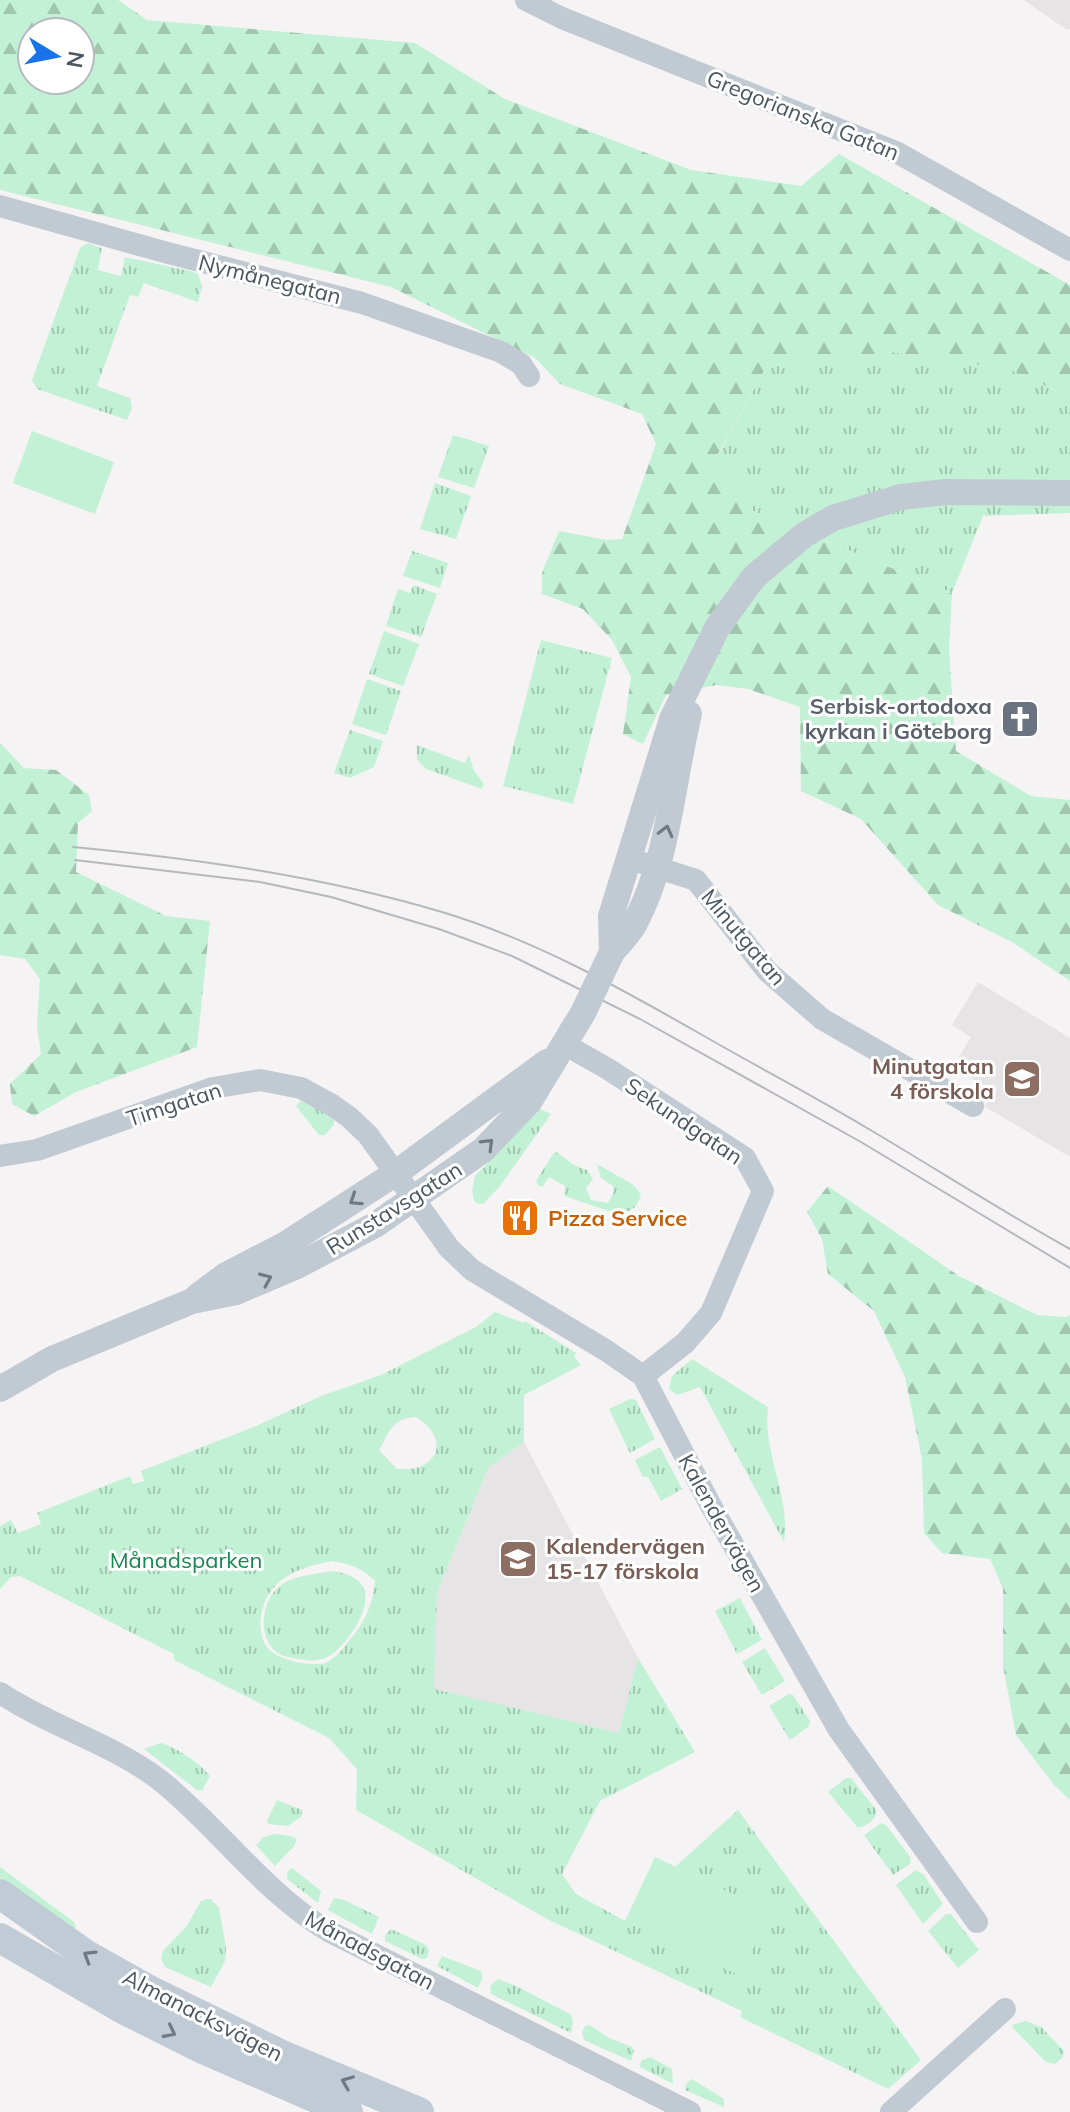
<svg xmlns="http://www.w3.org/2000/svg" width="1070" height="2112" font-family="Mulish,sans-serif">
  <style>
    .education { fill: #e6e4e5 }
    .grass { fill: url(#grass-tufts); fill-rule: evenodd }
    .forest { fill: url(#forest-firs); fill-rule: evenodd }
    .pitch { fill: #c3f1d5 }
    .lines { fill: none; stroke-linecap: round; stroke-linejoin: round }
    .minor { stroke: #c1cad2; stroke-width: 22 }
    .tertiary { stroke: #c1cad2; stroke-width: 26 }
    .secondary { stroke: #c1cbd6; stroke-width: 30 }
    .tram { stroke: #b5b8bd; stroke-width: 2 }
    .tertiary-bridge { stroke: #c1cad2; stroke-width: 26 }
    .oneway { stroke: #6e7983 }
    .oneway2 { stroke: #6e7984 }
    .labels { text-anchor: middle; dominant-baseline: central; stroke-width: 6; stroke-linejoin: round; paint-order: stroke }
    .street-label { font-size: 22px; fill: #4a5661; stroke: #fff }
    .worship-label { font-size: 22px; font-weight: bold; fill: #5b616d; stroke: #fff; text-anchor: end }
    .education-label { font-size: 22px; font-weight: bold; fill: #785e54; stroke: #fff; text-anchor: end }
    .food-label { font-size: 22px; font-weight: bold; fill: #c56008; stroke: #fff; text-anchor: start }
    .park-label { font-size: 22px; fill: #17864f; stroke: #fff }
  </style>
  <defs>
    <pattern id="grass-tufts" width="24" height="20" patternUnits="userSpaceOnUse" patternTransform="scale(2)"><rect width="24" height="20" fill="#c3f1d5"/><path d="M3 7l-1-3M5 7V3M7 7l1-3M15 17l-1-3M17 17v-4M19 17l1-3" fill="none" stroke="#a0c6b0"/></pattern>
    <pattern id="forest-firs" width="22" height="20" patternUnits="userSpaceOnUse" patternTransform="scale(2)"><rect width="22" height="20" fill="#c3f1d5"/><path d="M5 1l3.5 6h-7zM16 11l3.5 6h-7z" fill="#a0c6b0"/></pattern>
  </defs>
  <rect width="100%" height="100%" fill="#f5f3f3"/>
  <g class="education">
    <path d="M1024 0H1070V29L1067 30Z"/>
    <path d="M978 982 1070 1038V1157L984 1106 994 1092 953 1067 971 1037 952 1025Z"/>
    <path d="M524 1442 638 1658 620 1734 433 1690 437 1593 488 1468Z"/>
  </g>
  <g class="grass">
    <path d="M88 243 102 248 98 270 121 276 125 257 194 272 198 274 202 286 198 302 144 283 138 297 130 295 97 386 130 398 132 408 127 420 37 389 32 380 80 248Z"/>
    <path d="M892 352 1009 369 1070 397V513L983 516 952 593 753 511 718 455 766 367Z"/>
    <path d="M453 435 489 446 474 488 438 477Z"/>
    <path d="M435 483 471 496 456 539 420 529Z"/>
    <path d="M412 551 448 563 440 588 403 576Z"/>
    <path d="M413 585 437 594 421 637 386 626 398 589 410 593Z"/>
    <path d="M384 631 419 644 403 686 369 674Z"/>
    <path d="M541 640 612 658 573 804 503 786Z"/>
    <path d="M367 679 401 691 386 735 352 724Z"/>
    <path d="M350 730 383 741 374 767 350 778 334 773Z"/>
    <path d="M417 745 465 763 469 755 474 771 484 784 482 789 426 769 417 760Z"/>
    <path d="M301 1101 318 1108 334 1120V1124L325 1135H319L296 1106Z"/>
    <path d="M540 1109 551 1114 500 1186 483 1204 476 1203C470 1194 473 1185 475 1176Z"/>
    <path d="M555 1151 574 1165 587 1170 593 1179 586 1188 591 1200 608 1203 614 1191 613 1186 601 1178 597 1164 632 1184 641 1194C638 1207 631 1212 618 1214L564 1196 565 1186 549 1177 542 1187 538 1185 536 1181Z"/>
    <path d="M495 1312 524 1323 525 1321 576 1353 574 1356 581 1365 524 1395V1442L488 1468 437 1593 434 1689 619 1733 638 1658 695 1752 600 1801 562 1874 576 1894 625 1921 770 1912 675 1867 738 1810 921 2060 888 2089 740 2017 742 2011 549 1920 356 1810 357 1769 329 1738 174 1660V1654L20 1576 11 1577 0 1589V1526L11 1520 18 1533 41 1524 37 1513 130 1476 133 1484 144 1481 141 1471 256 1426 321 1396 381 1375 476 1327ZM416 1417C435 1428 448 1452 422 1466 415 1470 405 1469 397 1469L379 1450C391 1431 390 1419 416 1417ZM332 1561C351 1564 362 1568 375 1581 373 1605 364 1624 348 1642 343 1649 334 1660 325 1663 310 1667 276 1660 267 1647 260 1637 259 1623 262 1611 270 1577 301 1567 332 1561Z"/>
    <path d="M692 1359 768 1407C762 1452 791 1496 784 1542L700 1387 677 1395 669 1389 672 1376Z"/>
    <path d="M630 1399 636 1400 655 1439 630 1453 609 1409Z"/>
    <path d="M660 1447 682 1489 661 1501 648 1477H643L635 1460Z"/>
    <path d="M332 1571C378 1577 370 1609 348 1638 342 1645 334 1655 325 1658 314 1663 299 1659 288 1657 255 1650 258 1598 284 1583 297 1575 317 1574 332 1571Z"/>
    <path d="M740 1598 762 1640 737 1654 715 1611Z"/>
    <path d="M765 1648 785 1681 762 1695 742 1662Z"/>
    <path d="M789 1694 793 1695 810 1721 809 1726 790 1740 769 1706Z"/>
    <path d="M161 1743C179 1749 198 1762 210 1776L202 1791 197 1790 144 1749Z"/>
    <path d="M846 1778H851L877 1811C876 1820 866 1826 858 1828L828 1792Z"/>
    <path d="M277 1800 302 1810V1816L288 1826 268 1824 267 1821Z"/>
    <path d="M881 1823 887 1826 911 1858 910 1864 893 1875 864 1835Z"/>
    <path d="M274 1834 291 1836 297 1839 294 1846 275 1866 256 1845 264 1837Z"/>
    <path d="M0 1867 74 1922 76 1927 73 1930 0 1878Z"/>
    <path d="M292 1868 321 1891 318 1903 287 1879 288 1871Z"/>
    <path d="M916 1870 924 1875 943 1904 923 1924 896 1885Z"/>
    <path d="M334 1898 344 1900 379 1917 372 1934 328 1910Z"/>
    <path d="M207 1899H211L219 1908 226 1948 225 1961 211 1987 165 1967 161 1958 163 1951 186 1927 201 1901Z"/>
    <path d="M946 1914H951L979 1950 958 1968 928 1931Z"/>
    <path d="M391 1929 426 1945 429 1950 427 1958 422 1959 385 1941V1935Z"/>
    <path d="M442 1956 481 1971 482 1979 478 1988 437 1966Z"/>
    <path d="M498 1979 516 1986 570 2014 573 2021 571 2033 491 1994 490 1986Z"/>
    <path d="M1026 2021 1041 2027 1064 2051 1063 2057 1055 2064 1046 2062 1013 2028 1012 2025Z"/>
    <path d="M590 2025 609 2038 632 2047 634 2051 631 2061 584 2040 582 2032 585 2026Z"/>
    <path d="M650 2057 672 2069 673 2084 640 2067 641 2061Z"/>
    <path d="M692 2079 724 2099V2107L685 2090 686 2084Z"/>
  </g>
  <g class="forest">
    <path d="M0 0H118L147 20 415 43 505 99 691 170 801 186 839 154 1070 285V397L1009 369 892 352 766 367 718 454 753 511 952 593 949 651 956 751 1031 796 1070 800V981L1012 942 938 905 861 819 801 791 800 707 748 689 716 685 666 695 643 744 623 734 631 677 612 640 583 609 542 594V573L559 531 607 540 622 539 656 444 642 414 560 384 535 358 391 287 0 190ZM32 32H80V80H32Z"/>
    <path d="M0 743 24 768 56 770 89 795 92 811 78 823 76 872 166 916 210 921 197 1047 76 1092 34 1116 12 1104 10 1084 41 1054 37 1025 40 979 25 959 0 955Z"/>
    <path d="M828 1186 959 1276 1037 1315 1067 1317 1070 1314V1800L1054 1785 1016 1735 1003 1666V1588L990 1559 942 1553 924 1533 922 1459 905 1377 874 1311 828 1274 822 1239 807 1212Z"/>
  </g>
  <g class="pitch">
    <path d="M32 431 114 462 95 514 13 483Z"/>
    <path d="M655 1857 771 1912 740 1976 625 1921Z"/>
  </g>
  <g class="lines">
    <g class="minor">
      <path d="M526 0 562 18 898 153 1070 250"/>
      <path d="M0 206 168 253 362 303 501 352 521 364 529 376"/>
      <path d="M630 859 696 880 767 971 822 1019 973 1106"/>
      <path d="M564 1044 608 1069 745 1158 763 1191 711 1313 685 1343 643 1376"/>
      <path d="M0 1156 37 1150 213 1088 260 1080 301 1088 332 1105 349 1117 368 1135 449 1248 472 1270 607 1351 643 1376 710 1504 839 1730 977 1922"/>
      <path d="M0 1693C51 1727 112 1743 161 1781 220 1829 264 1893 330 1932L690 2112"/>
      <path d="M891 2112 1005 2009"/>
    </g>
    <g class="tertiary">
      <path d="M612 952 611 916 672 719 717 628 754 577 804 535 833 518 901 497 945 492 1070 493"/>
      <path d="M612 952C620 943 630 933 635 923 669 858 672 784 689 714"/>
      <path d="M198 1296 226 1275 286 1244 396 1173 547 1062"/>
      <path d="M0 1389 52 1359 192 1301 236 1292 297 1266 375 1225 483 1150 529 1102 572 1031"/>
    </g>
    <g class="secondary">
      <path d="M0 1894 85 1954 149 1990 282 2055 419 2112"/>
      <path d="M0 1938 123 2009 203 2049 348 2112"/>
    </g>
    <g class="tram">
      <path d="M73 847C198 859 321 876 442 912 535 940 620 988 704 1036 758 1067 813 1096 867 1128 935 1168 1001 1211 1070 1249"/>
      <path d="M75 860 260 882 331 897 439 929 512 956 640 1019 861 1142 1070 1268"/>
    </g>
    <path class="tertiary-bridge" d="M572 1031 583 1013 612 952"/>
  </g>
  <defs><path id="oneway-chevron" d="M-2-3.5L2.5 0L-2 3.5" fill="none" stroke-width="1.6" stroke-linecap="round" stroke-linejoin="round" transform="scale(2)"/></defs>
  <g class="oneway">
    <use href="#oneway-chevron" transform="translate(666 831) rotate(-76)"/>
    <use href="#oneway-chevron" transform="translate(488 1144) rotate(-45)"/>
    <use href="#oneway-chevron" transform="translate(355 1200) rotate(147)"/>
    <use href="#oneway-chevron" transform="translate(266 1279) rotate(-23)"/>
  </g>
  <g class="oneway2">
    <use href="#oneway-chevron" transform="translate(89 1956) rotate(-149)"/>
    <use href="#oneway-chevron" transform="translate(170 2032) rotate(27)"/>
    <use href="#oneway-chevron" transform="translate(347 2082) rotate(-158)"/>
  </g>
  <defs>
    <g id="church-square" transform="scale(2)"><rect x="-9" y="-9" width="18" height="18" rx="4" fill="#6b7280" stroke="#fff"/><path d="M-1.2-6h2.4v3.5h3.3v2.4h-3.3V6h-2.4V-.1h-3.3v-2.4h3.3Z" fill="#fff"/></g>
    <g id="school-square" transform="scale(2)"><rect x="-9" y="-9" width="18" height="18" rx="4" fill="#8d6e63" stroke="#fff"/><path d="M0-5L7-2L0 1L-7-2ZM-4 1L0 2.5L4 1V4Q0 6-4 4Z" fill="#fff"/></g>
    <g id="restaurant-square" transform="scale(2)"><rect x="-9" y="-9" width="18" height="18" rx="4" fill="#e8710a" stroke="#fff"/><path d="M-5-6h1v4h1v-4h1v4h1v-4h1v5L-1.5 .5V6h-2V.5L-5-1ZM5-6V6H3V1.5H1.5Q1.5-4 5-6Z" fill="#fff"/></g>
  </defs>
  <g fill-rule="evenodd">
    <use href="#church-square" x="1020" y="719"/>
    <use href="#school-square" x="1022" y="1079"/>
    <use href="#restaurant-square" x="520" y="1218"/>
    <use href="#school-square" x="518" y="1559"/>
  </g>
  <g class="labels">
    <g class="street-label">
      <text transform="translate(803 115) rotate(22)">Gregorianska Gatan</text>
      <text transform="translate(270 279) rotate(14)">Nymånegatan</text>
      <text transform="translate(744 937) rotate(50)">Minutgatan</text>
      <text transform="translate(174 1104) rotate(-18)">Timgatan</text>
      <text transform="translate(684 1121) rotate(34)">Sekundgatan</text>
      <text transform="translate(394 1208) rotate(-32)">Runstavsgatan</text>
      <text transform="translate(722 1523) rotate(61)">Kalendervägen</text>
      <text transform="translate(370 1950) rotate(28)">Månadsgatan</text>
      <text transform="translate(203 2015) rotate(27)">Almanacksvägen</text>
    </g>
    <g class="worship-label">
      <text x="992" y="706">Serbisk-ortodoxa<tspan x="992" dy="25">kyrkan i Göteborg</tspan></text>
    </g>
    <g class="education-label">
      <text x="994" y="1066">Minutgatan<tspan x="994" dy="25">4 förskola</tspan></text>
      <text x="546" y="1546" text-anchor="start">Kalendervägen<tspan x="546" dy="25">15-17 förskola</tspan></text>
    </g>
    <g class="food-label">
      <text x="548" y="1218">Pizza Service</text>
    </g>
    <g class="park-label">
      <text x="186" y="1560">Månadsparken</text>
    </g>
  </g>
  <g transform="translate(56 56) rotate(100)"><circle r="38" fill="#ffffff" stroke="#b7bbc0" stroke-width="2"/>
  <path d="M0-6L14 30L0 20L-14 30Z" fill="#1a73e8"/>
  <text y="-12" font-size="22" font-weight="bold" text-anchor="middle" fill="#4a5661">N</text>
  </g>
</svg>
